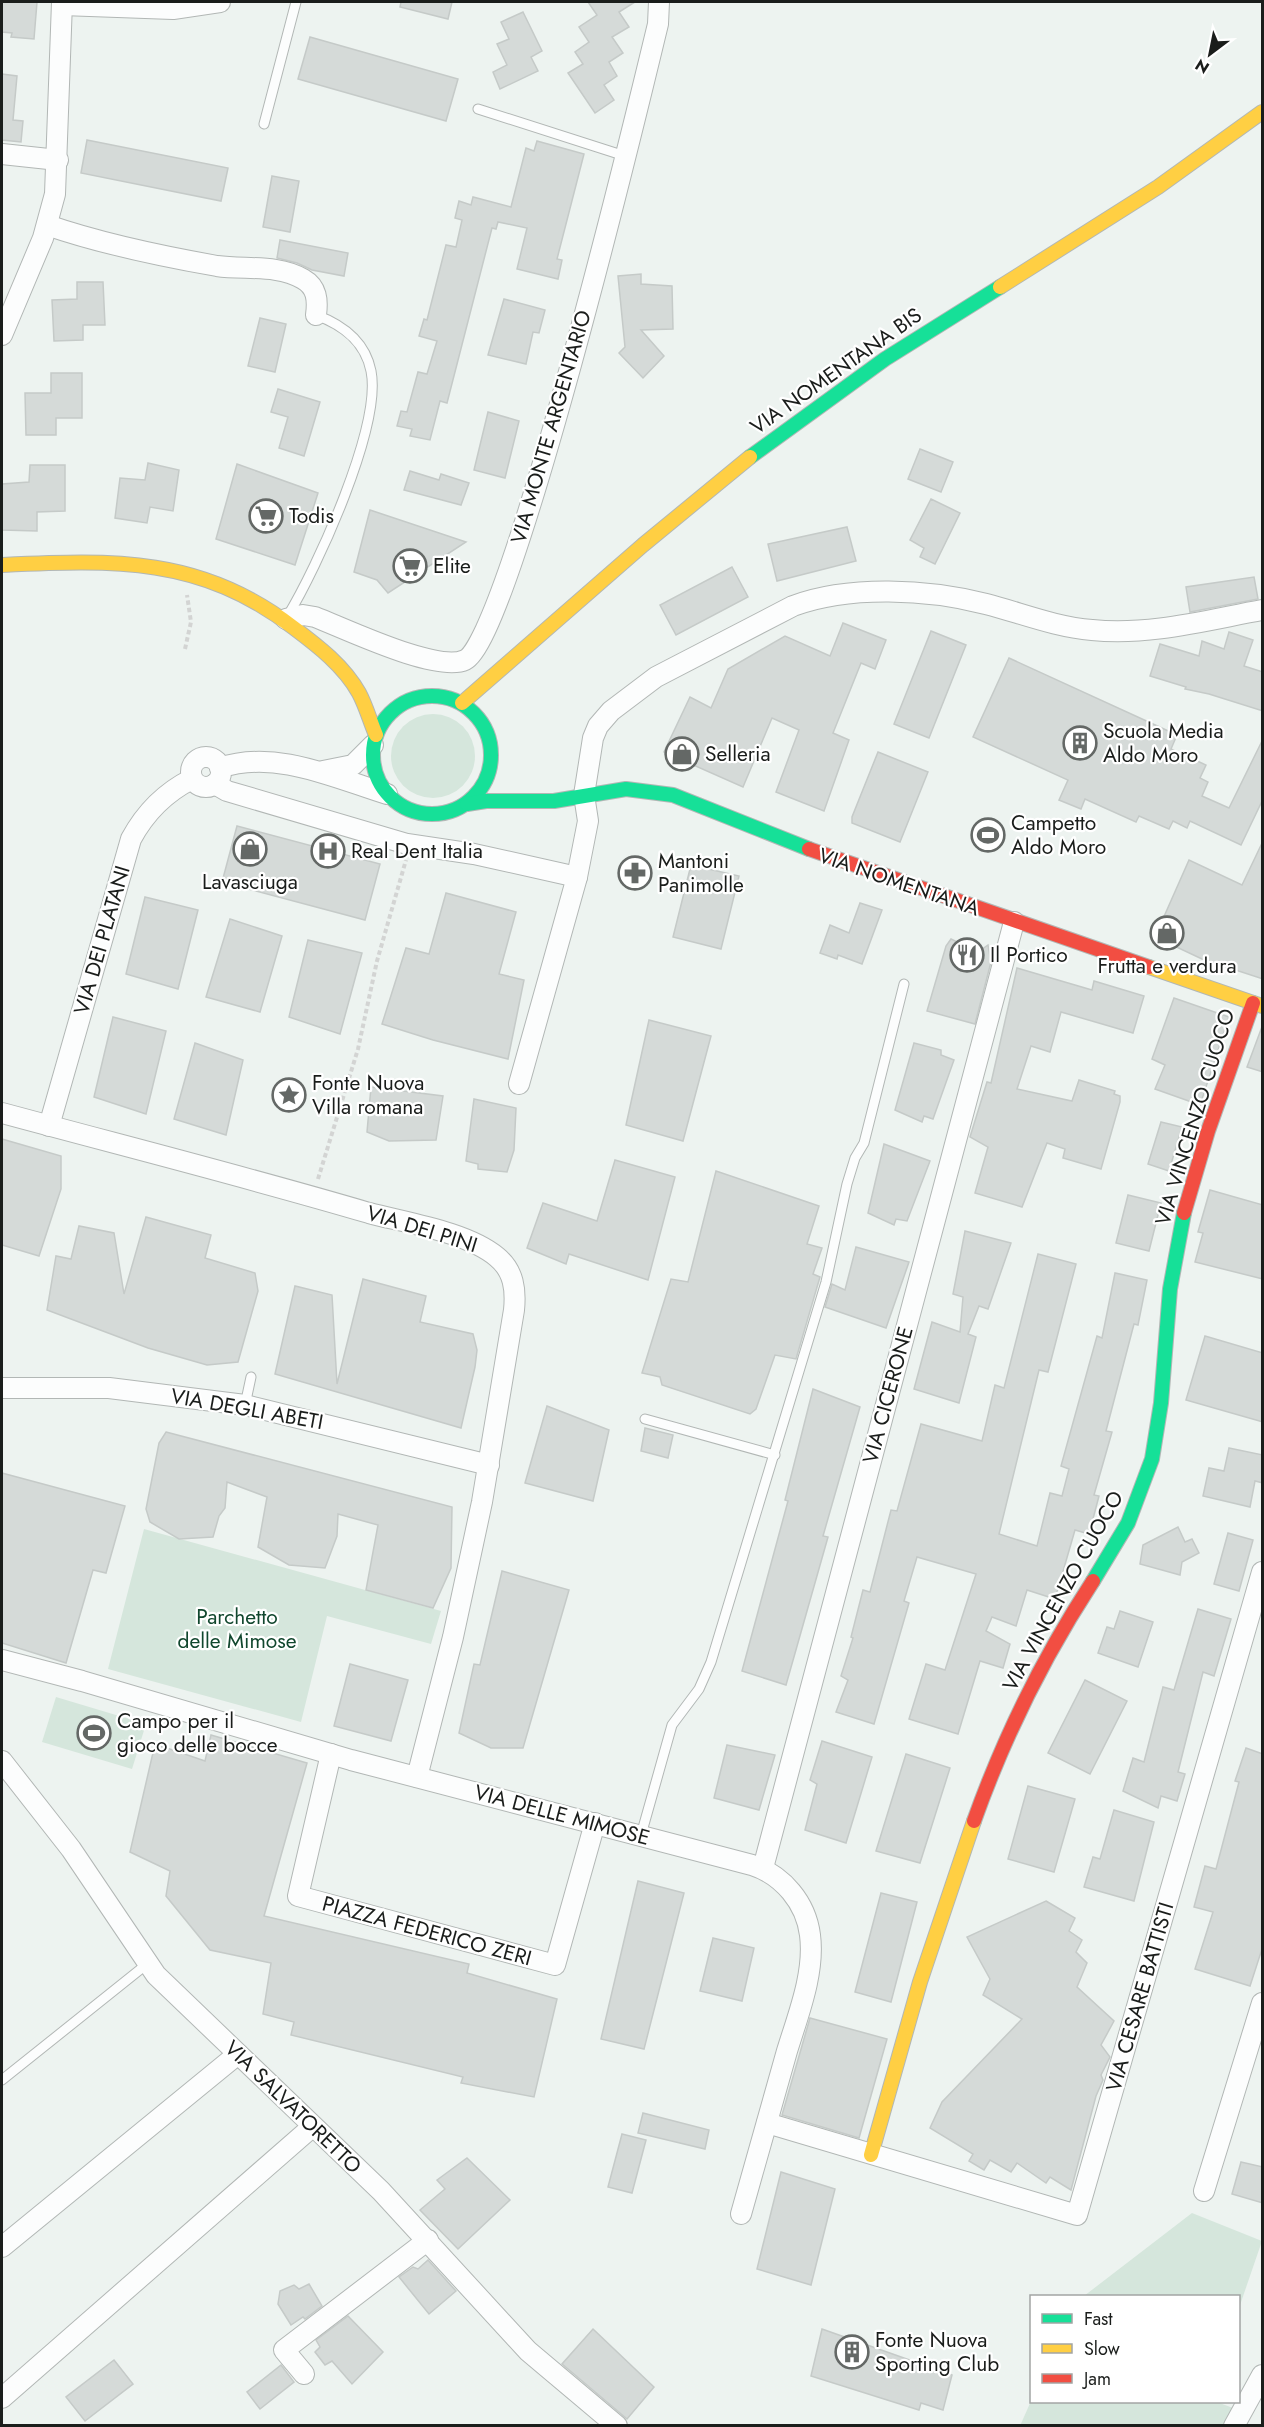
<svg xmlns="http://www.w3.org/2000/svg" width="1264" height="2427" font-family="Jost,sans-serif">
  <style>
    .green { fill: #d5e6dc }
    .building { fill: #d5dad8; stroke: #c5cac8; stroke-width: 1.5 }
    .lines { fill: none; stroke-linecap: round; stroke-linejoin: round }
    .lane-casing { stroke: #b2b7b5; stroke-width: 11 }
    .street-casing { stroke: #b2b7b5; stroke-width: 22 }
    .fast-casing { stroke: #b2b7b5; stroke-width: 16 }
    .slow-casing { stroke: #b2b7b5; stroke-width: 16 }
    .jam-casing { stroke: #b2b7b5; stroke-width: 16 }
    .path { stroke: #d3d4d3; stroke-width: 4; stroke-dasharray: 4.5 3; stroke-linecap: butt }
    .lane { stroke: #fcfdfd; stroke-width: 9 }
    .street { stroke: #fcfdfd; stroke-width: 20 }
    .fast { stroke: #16e098; stroke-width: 14 }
    .slow { stroke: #ffcf43; stroke-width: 14 }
    .jam { stroke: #f24e42; stroke-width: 14 }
    .labels { text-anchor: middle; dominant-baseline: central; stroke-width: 4.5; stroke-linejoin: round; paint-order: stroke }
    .street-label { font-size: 21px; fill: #1a1d1b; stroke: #fff }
    .poi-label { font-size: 21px; fill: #1a1d1b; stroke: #fff; text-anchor: start }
    .park-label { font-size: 21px; fill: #11472e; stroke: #fff }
  </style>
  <rect width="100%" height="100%" fill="#edf3f0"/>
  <g class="green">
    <circle cx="433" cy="756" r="42"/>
    <path d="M144 1529 441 1611 431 1644 327 1616 301 1722 108 1669Z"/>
    <path d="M56 1697 146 1724 132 1769 42 1742Z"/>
    <path d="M1192 2213 1262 2241 1239 2308 1238 2296H1084Z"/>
    <path d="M1031 2401 1217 2402 1233 2408 1223 2425 1020 2426Z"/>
  </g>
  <g class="building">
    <path d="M2 2H37L34 39 11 37 12 33 2 32Z"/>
    <path d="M401 2H452L448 19 400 7Z"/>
    <path d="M588 2H635L619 12 629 27 612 37 623 53 609 62 617 76 604 85 614 100 595 113 568 73 583 64 575 52 589 42 579 27 597 15Z"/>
    <path d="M523 12 542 51 531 57 538 71 500 89 493 72 507 65 497 44 509 39 501 22Z"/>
    <path d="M310 37 458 79 446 121 298 79Z"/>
    <path d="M2 74 17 76 13 120 23 121 21 142 2 140Z"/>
    <path d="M87 140 228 168 221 201 81 173Z"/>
    <path d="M537 141 584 154 557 259 562 260 558 279 517 269 527 228 498 222 496 229 492 228 447 403 440 401 430 440 410 436 412 429 397 426 401 411 407 412 418 372 427 374 437 341 419 336 424 319 427 320 446 245 456 247 462 220 455 218 459 201 471 205 473 197 511 207 526 148 534 151Z"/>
    <path d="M272 176 299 181 290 232 263 227Z"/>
    <path d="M280 240 348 253 344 276 312 270 297 263 277 258Z"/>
    <path d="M641 274V284L672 286 673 329 641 330 664 356 643 378 619 353 625 347 618 276Z"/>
    <path d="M77 282H103L105 325H83V340L54 341 52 300 77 299Z"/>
    <path d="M504 299 545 310 539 333 533 332 526 364 488 355Z"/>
    <path d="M260 318 286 324 275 372 248 366Z"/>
    <path d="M51 373H82V418H56V435H26L25 393H51Z"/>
    <path d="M278 389 320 402 304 456 279 448 288 417 271 412Z"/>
    <path d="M488 412 519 421 505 478 474 470Z"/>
    <path d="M920 449 953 462 941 492 908 479Z"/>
    <path d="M148 463 179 470 173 511 150 507 147 523 115 518 120 478 145 480Z"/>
    <path d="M237 464 318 493 295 565 216 539Z"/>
    <path d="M30 465H65V511L37 512V531L2 530V484L29 482Z"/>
    <path d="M410 471 439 480 441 474 469 483 461 505 404 490Z"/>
    <path d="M931 499 960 513 935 564 920 557 924 548 910 540Z"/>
    <path d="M370 510 466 542 388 593 377 580 354 572Z"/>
    <path d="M847 527 856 561 777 581 768 544Z"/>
    <path d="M732 567 748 597 676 635 660 605Z"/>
    <path d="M1254 577 1258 599 1190 612 1186 587Z"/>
    <path d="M843 623 886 640 875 669 861 663 833 733 849 740 824 811 776 792 799 730 772 718 743 787 664 752 690 697 711 708 728 669 785 636 830 656Z"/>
    <path d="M931 631 966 645 929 738 894 724Z"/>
    <path d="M1229 632 1253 640 1244 666 1263 672V711L1209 694 1185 689 1186 687 1150 676 1160 644 1199 656 1202 641 1224 649Z"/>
    <path d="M1009 658 1177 735 1171 749 1206 765 1200 778 1208 782 1202 796 1229 808 1263 739V799L1241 845 1190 821 1187 828 1173 821 1169 829 1139 816 1136 822 1085 799 1081 809 1059 800 1068 780 973 737Z"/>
    <path d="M878 752 928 772 900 842 852 823V817Z"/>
    <path d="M237 826 380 864 365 920 222 882Z"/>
    <path d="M1263 841V979L1202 959 1155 937 1189 860 1242 885Z"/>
    <path d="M691 865 739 876 721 949 673 937Z"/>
    <path d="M446 893 516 912 499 974 524 980 508 1059 433 1040 382 1024 406 948 429 954Z"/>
    <path d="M145 897 198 910 178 989 126 974Z"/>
    <path d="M860 903 882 910 862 964 838 955 837 959 820 953 830 925 849 933Z"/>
    <path d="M230 919 282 936 260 1012 206 997Z"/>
    <path d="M951 939 978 952 988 945 991 962 975 1024 927 1011 946 946Z"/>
    <path d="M308 940 362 953 340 1034 289 1017Z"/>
    <path d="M1017 968 1092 990 1094 981 1144 996 1133 1033 1061 1012 1050 1052 1031 1046 1017 1089 1072 1101 1079 1080 1115 1091 1114 1094 1120 1096V1102L1101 1169 1063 1158 1065 1149 1047 1143 1022 1207 975 1193 988 1147 970 1137 987 1082 991 1083Z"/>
    <path d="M1174 998 1229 1017 1200 1105 1155 1089 1165 1065 1152 1059Z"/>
    <path d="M113 1017 166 1031 146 1114 94 1097Z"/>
    <path d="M649 1020 711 1036 683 1141 626 1125Z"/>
    <path d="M1263 1024V1072L1247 1067Z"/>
    <path d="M195 1043 243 1060 226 1135 174 1119Z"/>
    <path d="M914 1043 941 1050V1055L954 1060 933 1119 924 1116 922 1122 895 1110Z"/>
    <path d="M371 1087 443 1096 436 1140 389 1141 367 1132Z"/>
    <path d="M474 1099 516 1108 514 1150 507 1172 478 1169V1164L466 1161Z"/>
    <path d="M1161 1122 1182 1127 1169 1171 1148 1164Z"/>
    <path d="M2 1139 61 1156V1189L39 1256 2 1245Z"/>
    <path d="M884 1144 930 1161 907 1221 896 1219 894 1225 868 1213Z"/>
    <path d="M615 1160 675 1177 648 1280 569 1254 566 1264 527 1248 543 1203 597 1221Z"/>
    <path d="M716 1171 819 1206 807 1244 822 1248 813 1274 820 1277 796 1359 775 1355 756 1409 750 1414 662 1385 660 1377 642 1373 671 1279 688 1282Z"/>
    <path d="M1210 1190 1263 1205V1279L1195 1262 1203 1233 1198 1232Z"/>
    <path d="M1128 1195 1161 1203 1149 1251 1116 1243Z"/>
    <path d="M146 1217 211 1235 205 1258 255 1273 258 1291 238 1362 207 1365 148 1348 47 1310 56 1256 71 1259 79 1226 114 1233 124 1294Z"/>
    <path d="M965 1231 1011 1243 988 1309 979 1306 968 1334 976 1337 959 1403 914 1389 932 1322 960 1332 963 1297 953 1294Z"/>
    <path d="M856 1247 909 1262 886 1328 825 1307 832 1284 845 1290Z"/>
    <path d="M1038 1254 1076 1264 1048 1372 1039 1370 999 1534 1037 1546 1050 1493 1062 1496 1069 1469 1061 1466 1097 1336 1102 1338 1115 1273 1147 1280 1138 1325 1134 1324 1106 1431 1112 1432 1094 1495 1099 1496 1089 1534 1075 1530 1055 1599 1027 1590 1016 1626 992 1617 986 1631 1010 1644 1003 1668 980 1661 958 1734 909 1719 926 1664 945 1670 976 1574 917 1557 904 1601 909 1603 874 1724 836 1712 848 1680 841 1676 853 1638 851 1637 863 1590 870 1592 891 1510 897 1511 921 1424 982 1441 995 1385 1004 1388Z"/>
    <path d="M363 1279 426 1296 420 1322 473 1334 477 1350 475 1367 461 1428 275 1374 295 1286 332 1295 337 1384Z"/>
    <path d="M1205 1336 1263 1353V1422L1186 1400Z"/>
    <path d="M813 1389 860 1407 823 1536 828 1537 786 1685 742 1671 788 1501 785 1500Z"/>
    <path d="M547 1406 609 1430 593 1501 525 1483Z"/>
    <path d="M645 1428 673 1435 668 1458 641 1451Z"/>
    <path d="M166 1432 452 1507 451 1568 433 1608 366 1590 378 1525 338 1514 337 1536 325 1568 289 1565 258 1547 267 1497 227 1482 225 1508 219 1516 213 1537 179 1539 150 1522 146 1509 159 1443Z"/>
    <path d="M1229 1448 1263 1455V1483L1255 1481 1250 1507 1203 1496 1209 1468 1224 1471Z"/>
    <path d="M2 1473 125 1506 106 1573 93 1570 66 1663 2 1643Z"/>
    <path d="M1178 1527 1185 1542 1192 1539 1199 1553 1182 1562 1180 1575 1140 1564 1143 1545Z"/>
    <path d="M1228 1533 1253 1540 1239 1591 1214 1584Z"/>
    <path d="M502 1571 569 1590 523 1748H491L459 1733 474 1664 480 1665Z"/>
    <path d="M1198 1609 1231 1619 1214 1676 1203 1672 1178 1772 1185 1774 1177 1801 1161 1796 1158 1808 1123 1791 1133 1758 1144 1762 1163 1687 1174 1690Z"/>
    <path d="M1120 1611 1153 1622 1138 1667 1098 1653 1107 1627 1114 1629Z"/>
    <path d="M350 1664 408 1680 391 1741 334 1726Z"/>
    <path d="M1085 1680 1127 1701 1090 1774 1048 1753Z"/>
    <path d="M211 1735 307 1763 264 1916 469 1964 467 1973 557 1999 534 2097 461 2083 463 2077 291 2035 294 2022 263 2014 271 1963 210 1950 166 1896 170 1871 130 1852 155 1744 205 1761Z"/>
    <path d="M822 1741 872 1757 846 1843 805 1830 817 1784 810 1780Z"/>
    <path d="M727 1745 775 1755 759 1810 714 1798Z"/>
    <path d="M1246 1748 1263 1754V1946L1250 1986 1195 1969 1213 1912 1194 1907 1205 1866 1216 1869 1239 1782 1235 1781Z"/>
    <path d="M906 1754 950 1768 920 1863 876 1851Z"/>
    <path d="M1028 1786 1075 1799 1054 1872 1008 1859Z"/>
    <path d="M1114 1810 1154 1822 1134 1901 1084 1887 1093 1857 1100 1859Z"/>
    <path d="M638 1881 684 1893 644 2049 601 2039Z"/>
    <path d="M881 1893 917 1902 891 2002 855 1992Z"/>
    <path d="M1046 1901 1075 1918 1069 1931 1082 1940 1076 1952 1087 1963 1077 1987 1114 2021 1101 2045 1110 2057 1101 2075 1103 2080 1096 2096 1071 2190 1050 2177 1046 2183 1017 2163 1011 2172 990 2160 984 2170 969 2161 973 2154 930 2128 942 2102 1022 2019 983 1995 990 1979 967 1937Z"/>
    <path d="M713 1938 754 1948 742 2001 700 1991Z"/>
    <path d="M810 2018 887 2039 859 2138 782 2115Z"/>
    <path d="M643 2113 709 2130 705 2149 638 2133Z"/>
    <path d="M622 2134 646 2140 632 2193 608 2187Z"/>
    <path d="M467 2158 510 2200 458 2249 420 2210 445 2189 437 2180Z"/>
    <path d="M1241 2162 1263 2167V2203L1232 2194Z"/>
    <path d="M781 2172 835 2189 811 2285 757 2269Z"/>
    <path d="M428 2260 456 2291 429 2314 399 2277 413 2267 418 2269Z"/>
    <path d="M309 2284 322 2306 305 2319 303 2317 291 2325 278 2304 280 2291 294 2285 299 2289Z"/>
    <path d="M348 2316 383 2352 352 2384 332 2361 325 2365 315 2352 320 2347 316 2340Z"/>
    <path d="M593 2329 654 2387 627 2419 562 2364Z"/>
    <path d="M822 2329 952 2375 943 2410 921 2403 919 2410 811 2376Z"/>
    <path d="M114 2360 133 2384 85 2421 66 2397Z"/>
    <path d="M281 2365 294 2382 260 2409 247 2392Z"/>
  </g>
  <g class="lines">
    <g class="lane-casing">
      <g id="lane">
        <path d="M478 109 625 156"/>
        <path d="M264 124 296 2"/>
        <path d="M287 617C317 568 382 426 371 371 365 341 343 325 316 315"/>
        <path d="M245 1405 251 1377"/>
        <path d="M645 1419 775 1455"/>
        <path d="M641 1835 672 1725 699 1689 711 1662 826 1282 847 1184 855 1158 864 1143 904 984"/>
        <path d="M2 2080 147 1964"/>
      </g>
    </g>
    <g class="street-casing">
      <g id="street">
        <path d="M62 5 173 9 220 2"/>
        <path d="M2 154 58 160"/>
        <path d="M47 225C102 244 160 256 217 266 245 270 278 264 303 279 317 287 318 300 316 315"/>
        <path d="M2 335 43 238 55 194 62 2"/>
        <path d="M286 619 303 615 315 617C346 629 437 673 465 660 510 639 639 103 658 24L659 2"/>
        <circle cx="206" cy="772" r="15"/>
        <path d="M220 768C275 749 335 778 387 794"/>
        <path d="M323 771 353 765 373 745"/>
        <path d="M215 784 227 791 407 844 474 854 577 877"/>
        <path d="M519 1084 577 877 588 821 584 795 593 738 598 726 611 711 656 677 793 606C849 585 928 589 986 604 1021 613 1055 627 1092 630 1149 636 1207 620 1262 610"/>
        <path d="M2 1113C124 1146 247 1177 369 1213 407 1223 467 1232 497 1257 514 1271 516 1290 514 1310L482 1502 453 1637 417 1777"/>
        <path d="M49 1126 131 839C145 813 166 792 192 779"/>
        <path d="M2 1388H109L245 1405 489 1465"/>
        <path d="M2 1660 82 1681 351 1760 752 1865C783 1875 806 1903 810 1935 815 1973 798 2015 787 2051 772 2105 756 2160 741 2214"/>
        <path d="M331 1754 298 1896 555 1965 595 1823"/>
        <path d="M2 1761 71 1849 156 1975 381 2191 528 2351 617 2426"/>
        <path d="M763 1868 1014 922"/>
        <path d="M767 2123 1077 2215 1262 1572"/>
        <path d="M1204 2191 1262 2003"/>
        <path d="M2 2247 238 2054"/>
        <path d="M304 2374 284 2350 428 2240"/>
        <path d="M2 2398 312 2127"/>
        <path d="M1234 2426 1262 2375"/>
      </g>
    </g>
    <g class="fast-casing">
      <g id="fast">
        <path d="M750 457 885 359 1000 287"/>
        <circle cx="432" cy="755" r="59"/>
        <path d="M467 804 486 801H554L626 789 673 795 809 849"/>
        <path d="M1093 1581 1128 1523 1152 1459 1161 1403 1170 1289 1184 1213"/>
      </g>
    </g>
    <g class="slow-casing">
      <g id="slow">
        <path d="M1000 287 1158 187 1262 112"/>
        <path d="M2 565C114 560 201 556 294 628 318 646 344 666 359 693 366 706 370 721 376 735"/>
        <path d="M462 703 643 545 750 457"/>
        <path d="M1149 967 1262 1006"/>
        <path d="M871 2155 920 1982 974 1821"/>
      </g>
    </g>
    <g class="jam-casing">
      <g id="jam">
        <path d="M809 849 1149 967"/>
        <path d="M1184 1213 1208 1131 1253 1003"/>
        <path d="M974 1821C1004 1737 1044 1656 1093 1581"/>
      </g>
    </g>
    <g class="path">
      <path d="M185 649 191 622 187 595"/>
      <path d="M318 1179 358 1049 377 961 406 860"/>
    </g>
    <use href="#lane" class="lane"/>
    <use href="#street" class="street"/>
    <use href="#fast" class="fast"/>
    <use href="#slow" class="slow"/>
    <use href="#jam" class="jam"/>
  </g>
  <defs>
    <g id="supermarket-ring" transform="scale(1.725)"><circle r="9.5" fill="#fff" stroke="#646866" stroke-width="1.5"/><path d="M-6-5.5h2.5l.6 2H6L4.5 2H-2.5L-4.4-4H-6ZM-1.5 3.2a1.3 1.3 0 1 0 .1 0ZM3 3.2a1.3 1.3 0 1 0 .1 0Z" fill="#646866"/></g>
    <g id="building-ring" transform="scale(1.725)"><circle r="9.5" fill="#fff" stroke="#646866" stroke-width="1.5"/><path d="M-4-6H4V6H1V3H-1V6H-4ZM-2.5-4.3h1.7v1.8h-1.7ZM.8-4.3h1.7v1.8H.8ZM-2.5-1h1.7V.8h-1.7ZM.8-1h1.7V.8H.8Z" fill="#646866"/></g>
    <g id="shop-ring" transform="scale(1.725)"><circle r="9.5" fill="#fff" stroke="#646866" stroke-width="1.5"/><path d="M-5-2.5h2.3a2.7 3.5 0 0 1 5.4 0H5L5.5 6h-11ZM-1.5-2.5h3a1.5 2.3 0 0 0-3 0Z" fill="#646866"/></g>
    <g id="stadium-ring" transform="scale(1.725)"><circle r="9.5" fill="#fff" stroke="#646866" stroke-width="1.5"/><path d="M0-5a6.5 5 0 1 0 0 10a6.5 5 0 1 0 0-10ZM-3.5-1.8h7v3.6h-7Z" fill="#646866"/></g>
    <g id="hospital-ring" transform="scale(1.725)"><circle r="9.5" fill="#fff" stroke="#646866" stroke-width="1.5"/><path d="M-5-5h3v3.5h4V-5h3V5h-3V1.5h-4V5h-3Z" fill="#646866"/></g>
    <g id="pharmacy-ring" transform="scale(1.725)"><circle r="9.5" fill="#fff" stroke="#646866" stroke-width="1.5"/><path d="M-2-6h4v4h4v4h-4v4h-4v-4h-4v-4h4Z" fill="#646866"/></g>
    <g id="restaurant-ring" transform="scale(1.725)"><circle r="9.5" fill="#fff" stroke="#646866" stroke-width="1.5"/><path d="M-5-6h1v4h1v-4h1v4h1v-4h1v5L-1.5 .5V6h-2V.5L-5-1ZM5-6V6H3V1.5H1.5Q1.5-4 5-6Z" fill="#646866"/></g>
    <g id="sight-ring" transform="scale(1.725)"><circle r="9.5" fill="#fff" stroke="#646866" stroke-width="1.5"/><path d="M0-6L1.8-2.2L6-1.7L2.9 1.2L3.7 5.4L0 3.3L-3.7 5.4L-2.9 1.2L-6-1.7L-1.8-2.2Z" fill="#646866"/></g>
  </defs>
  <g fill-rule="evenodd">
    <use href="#supermarket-ring" x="266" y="516"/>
    <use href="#supermarket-ring" x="410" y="566"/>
    <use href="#building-ring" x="1080" y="743"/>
    <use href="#shop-ring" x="682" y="754"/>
    <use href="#stadium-ring" x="988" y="835"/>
    <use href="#shop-ring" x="250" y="849"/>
    <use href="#hospital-ring" x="328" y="851"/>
    <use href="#pharmacy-ring" x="635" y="873"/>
    <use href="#shop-ring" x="1167" y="933"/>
    <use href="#restaurant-ring" x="967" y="955"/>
    <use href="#sight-ring" x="289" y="1095"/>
    <use href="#stadium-ring" x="94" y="1733"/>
    <use href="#building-ring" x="852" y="2352"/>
  </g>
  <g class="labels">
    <g class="street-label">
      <text transform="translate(836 371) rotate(-35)">VIA NOMENTANA BIS</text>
      <text transform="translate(551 427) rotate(-74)">VIA MONTE ARGENTARIO</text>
      <text transform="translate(899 882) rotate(19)">VIA NOMENTANA</text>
      <text transform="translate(102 940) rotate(-74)">VIA DEI PLATANI</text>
      <text transform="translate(1195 1117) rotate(-73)">VIA VINCENZO CUOCO</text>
      <text transform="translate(422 1229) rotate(17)">VIA DEI PINI</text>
      <text transform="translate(888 1395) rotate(-75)">VIA CICERONE</text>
      <text transform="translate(247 1409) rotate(10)">VIA DEGLI ABETI</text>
      <text transform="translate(1063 1591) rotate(-61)">VIA VINCENZO CUOCO</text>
      <text transform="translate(562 1815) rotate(15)">VIA DELLE MIMOSE</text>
      <text transform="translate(427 1931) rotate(15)">PIAZZA FEDERICO ZERI</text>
      <text transform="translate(1140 1997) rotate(-74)">VIA CESARE BATTISTI</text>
      <text transform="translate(293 2107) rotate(44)">VIA SALVATORETTO</text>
    </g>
    <g class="poi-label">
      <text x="289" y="516">Todis</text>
      <text x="433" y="566">Elite</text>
      <text x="1103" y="731">Scuola Media<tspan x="1103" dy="24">Aldo Moro</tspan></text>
      <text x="705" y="754">Selleria</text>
      <text x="1011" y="823">Campetto<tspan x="1011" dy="24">Aldo Moro</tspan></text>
      <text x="351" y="851">Real Dent Italia</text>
      <text x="658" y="861">Mantoni<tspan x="658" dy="24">Panimolle</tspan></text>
      <text x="250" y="882" text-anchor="middle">Lavasciuga</text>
      <text x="990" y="955">Il Portico</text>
      <text x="1167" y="966" text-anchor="middle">Frutta e verdura</text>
      <text x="312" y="1083">Fonte Nuova<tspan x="312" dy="24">Villa romana</tspan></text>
      <text x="117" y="1721">Campo per il<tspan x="117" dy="24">gioco delle bocce</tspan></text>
      <text x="875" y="2340">Fonte Nuova<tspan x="875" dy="24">Sporting Club</tspan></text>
    </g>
    <g class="park-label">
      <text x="237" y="1617">Parchetto<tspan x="237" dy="24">delle Mimose</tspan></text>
    </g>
  </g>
  <rect width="1264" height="2427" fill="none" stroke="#1a1d1b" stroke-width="6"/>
  <rect x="1030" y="2295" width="210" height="108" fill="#ffffff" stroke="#a3a5a4" stroke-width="1.5"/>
  <rect x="1042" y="2314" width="30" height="9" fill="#16e098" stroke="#a3a5a4" stroke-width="1.5"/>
  <text x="1084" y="2325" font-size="18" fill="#1a1d1b">Fast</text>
  <rect x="1042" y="2344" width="30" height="9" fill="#ffcf43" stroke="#a3a5a4" stroke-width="1.5"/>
  <text x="1084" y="2355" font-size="18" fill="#1a1d1b">Slow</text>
  <rect x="1042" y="2374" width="30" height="9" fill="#f24e42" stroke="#a3a5a4" stroke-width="1.5"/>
  <text x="1084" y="2385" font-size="18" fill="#1a1d1b">Jam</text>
  <g transform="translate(1210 54) rotate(212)" stroke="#ffffff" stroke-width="4.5" paint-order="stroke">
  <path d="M0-4.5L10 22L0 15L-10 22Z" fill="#1a1d1b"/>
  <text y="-9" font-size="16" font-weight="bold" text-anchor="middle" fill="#1a1d1b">N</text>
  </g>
</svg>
